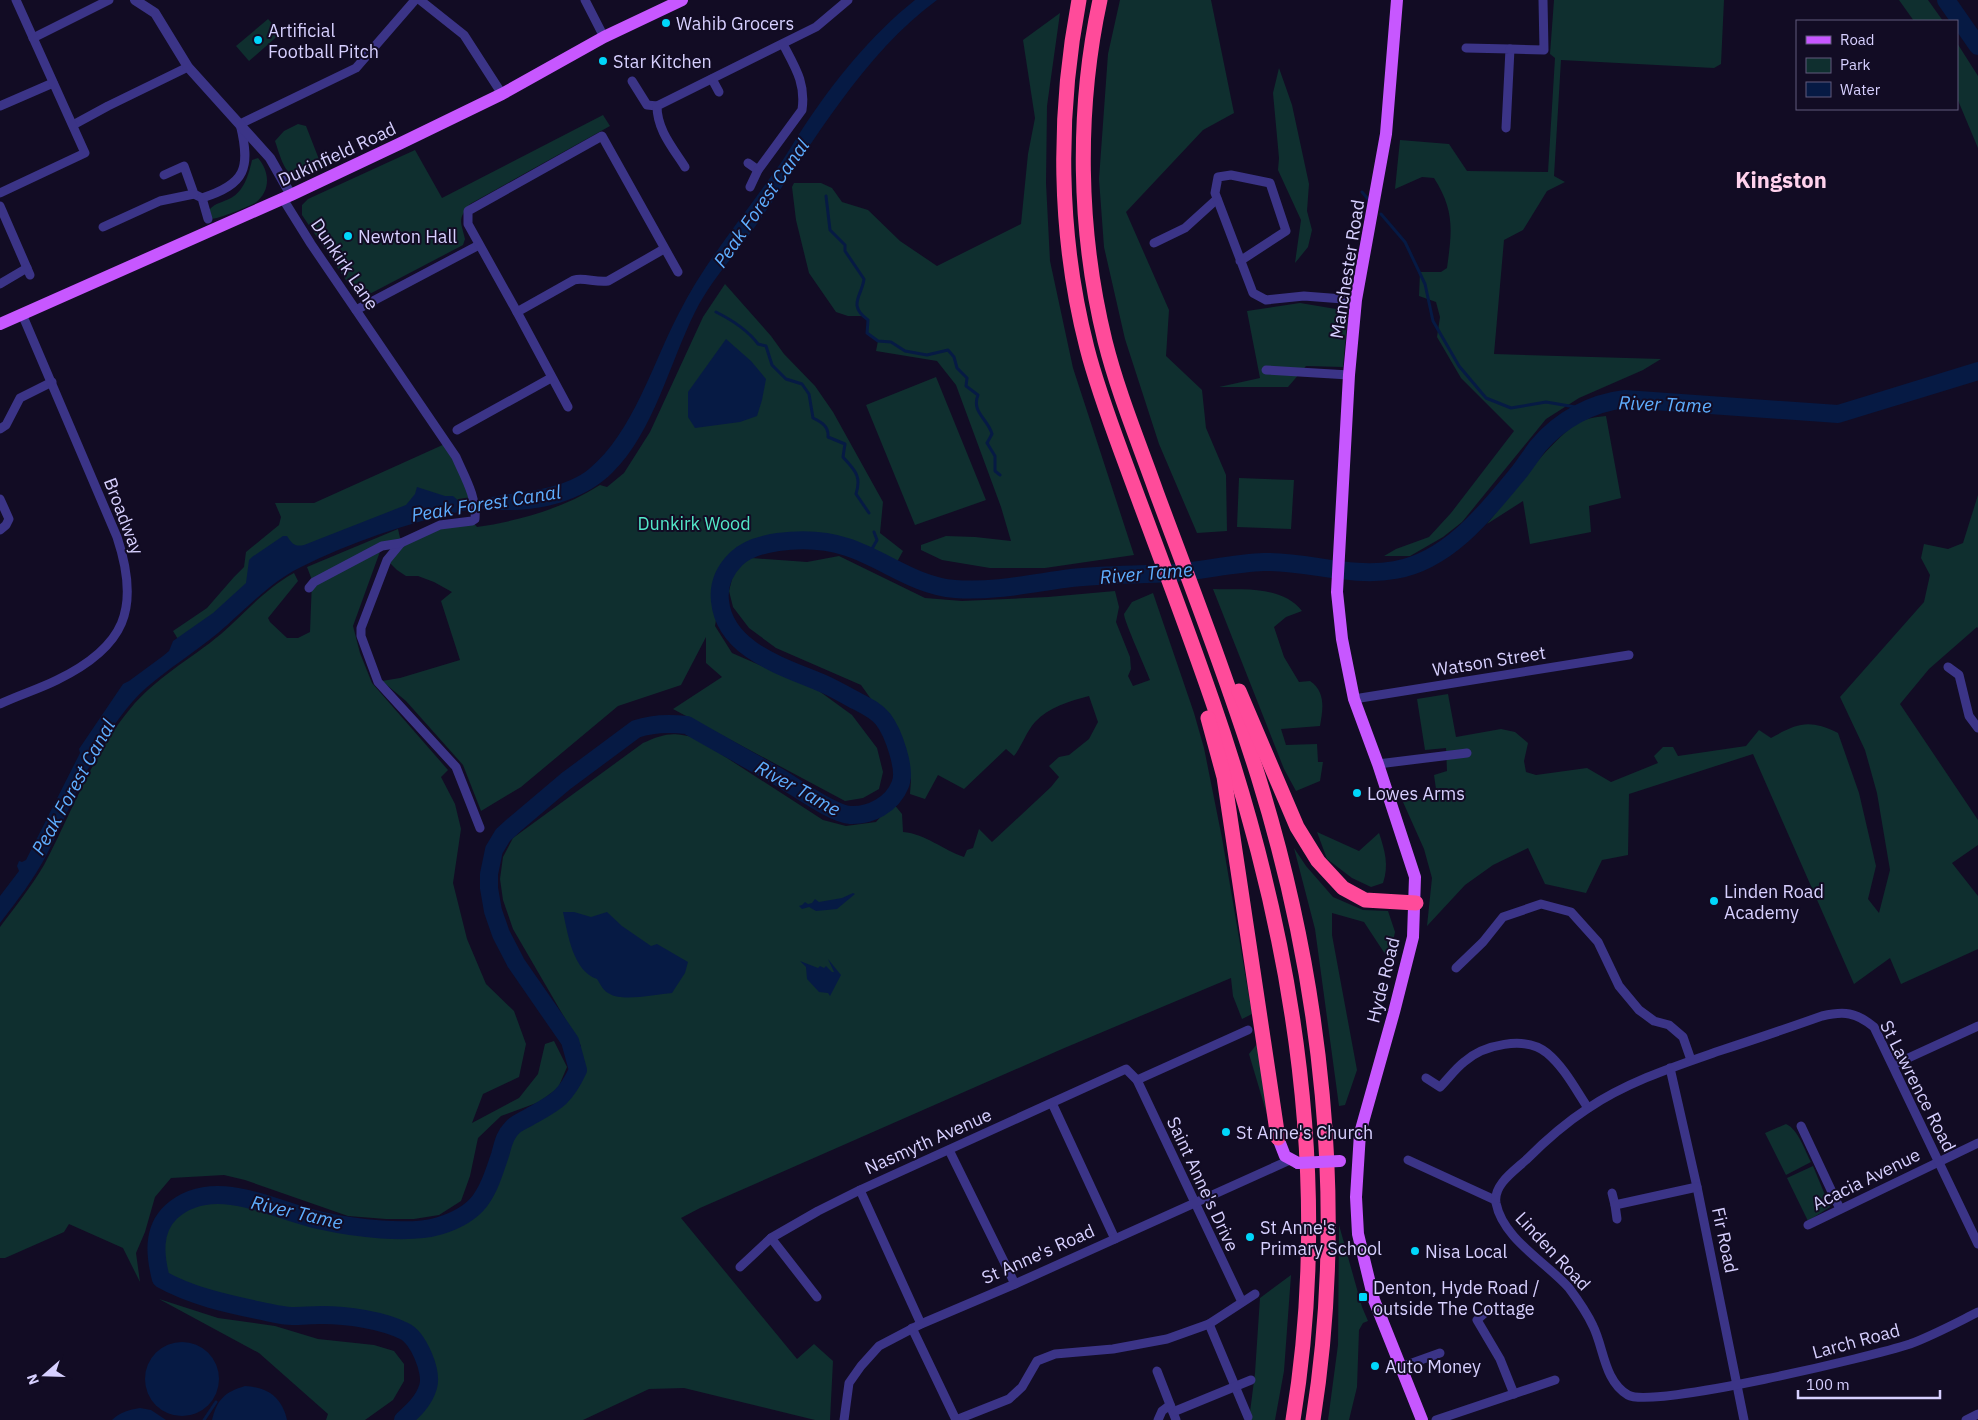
<svg xmlns="http://www.w3.org/2000/svg" width="1978" height="1420" font-family="'IBM Plex Sans',sans-serif">
  <style>
    .green { fill: #0f2f2f }
    .water { fill: #061a44 }
    .lines { fill: none; stroke-linecap: round; stroke-linejoin: round }
    .stream { stroke: #061a44; stroke-width: 3 }
    .river { stroke: #061a44; stroke-width: 18 }
    .minor { stroke: #3b3487; stroke-width: 9 }
    .tertiary { stroke: #3b3487; stroke-width: 10 }
    .primary { stroke: #c757ff; stroke-width: 12 }
    .motorway { stroke: #ff4b9a; stroke-width: 15 }
    .primary-bridge { stroke: #c757ff; stroke-width: 12 }
    .poi-dot { fill: #00d7fb; stroke: #120c24; stroke-width: 2 }
    .labels { text-anchor: middle; dominant-baseline: central; stroke-width: 4; stroke-linejoin: round; paint-order: stroke }
    .poi-label { font-size: 18px; fill: #d7d0ff; stroke: #120c24; text-anchor: start }
    .street-label { font-size: 18px; fill: #d7d0ff; stroke: #120c24 }
    .park-label { font-size: 18px; fill: #53e8c9; stroke: #120c24 }
    .water-label { font-size: 19px; font-style: italic; fill: #5eaeff; stroke: #120c24 }
    .district-label { font-size: 22px; font-weight: bold; fill: #ffd2ed; stroke: #120c24 }
  </style>
  <rect width="100%" height="100%" fill="#120c24"/>
  <g class="green">
    <path d="M1120 0H1211L1234 113 1203 130 1126 212 1169 310 1166 356 1202 390 1206 428 1226 475 1227 531 1197 533 1159 444 1125 339 1104 247 1099 179 1108 54Z"/>
    <path d="M1554 0H1724L1721 64 1714 68 1561 60 1554 176 1565 182 1547 191 1523 230 1504 240 1494 354 1661 359 1643 370 1579 398 1546 419 1462 522 1443 537 1410 556H1384L1396 549 1429 537 1451 513 1514 431 1461 378 1437 337 1440 317 1436 302 1419 296 1420 272H1441L1447 268C1452 231 1455 211 1434 178L1422 177 1395 189 1400 140 1449 144 1467 171 1548 172 1555 58 1550 54Z"/>
    <path d="M1899 0H1928L1943 21H1914Z"/>
    <path d="M1060 13 1047 106 1046 183 1050 261 1073 368 1134 555 1045 568H990L942 560 921 550V545L946 536 975 537 1011 541 1001 507 956 385 937 361 876 351 878 341 867 333 868 320 862 316H848L836 312 809 273 796 220 792 187 794 183H821L832 188 842 202 868 210 900 241 937 266 1021 224 1028 154 1035 118 1023 40Z"/>
    <path d="M268 19 281 33 249 61 236 46Z"/>
    <path d="M1957 43 1978 76V148L1957 98Z"/>
    <path d="M1279 68 1292 105 1309 184 1307 211 1312 230 1308 247 1295 263 1301 220 1278 170 1279 158 1273 93Z"/>
    <path d="M603 115 610 126 470 204C457 220 461 221 465 239L463 245 362 298 356 295 302 215V205L308 199 415 150 442 198Z"/>
    <path d="M298 124 306 126 322 167C288 187 285 171 275 141L284 131Z"/>
    <path d="M258 158C270 172 271 191 255 203 250 206 243 208 237 211 228 214 220 218 211 219L209 210C216 202 222 203 231 198 244 191 249 174 252 160Z"/>
    <path d="M725 284 771 336 784 354 815 386 833 412 883 502 880 533 903 551 893 569 853 549 826 542 794 541 774 543 761 546 742 553 724 574 715 626 732 653 819 691 852 715 877 748 883 772 879 789 863 798 845 801 673 709 722 677 706 663V637L681 685 618 706 521 787 481 811 463 765 406 701 382 681 400 678 460 660 441 601 452 592 434 582 418 576H406L397 570 387 560 400 544 382 546 353 626 360 653 372 683 448 770 441 777 455 804 461 829 453 883 467 939 486 984 514 1011 526 1044 519 1077 483 1094 472 1123 519 1098 538 1074 545 1044 554 1041 567 1067 558 1088 539 1102 501 1116 478 1138 470 1176 461 1201 439 1215 414 1219H386L348 1216 245 1180 224 1175 171 1178 155 1197 145 1232 136 1253 140 1282 123 1248 69 1224 64 1232 5 1258H0V927C15 907 31 887 44 865 72 812 92 755 130 709 155 678 191 659 221 634 245 613 266 588 294 573L298 581 268 618 270 622 287 638H298L310 632 312 580 307 567 398 529 401 542 440 525 472 521 477 527C519 521 564 508 600 485L607 487 624 473 650 432 703 317Z"/>
    <path d="M1300 303 1348 311 1343 367 1306 366 1288 387H1219L1260 378 1247 311Z"/>
    <path d="M936 377 986 500 915 525 866 405Z"/>
    <path d="M1606 416 1621 498 1589 506 1591 532 1530 544 1523 501 1487 524C1512 493 1542 451 1573 426 1582 419 1595 417 1606 416Z"/>
    <path d="M447 443 474 506 461 507 291 560 184 649 173 631 207 608 234 577 244 567 246 552 279 525 281 517 275 503H314Z"/>
    <path d="M1239 478 1294 480 1291 529 1237 527Z"/>
    <path d="M1978 495V628L1977 627 1929 669 1900 704 1978 820V845L1952 863 1978 896V949L1901 984 1890 958 1854 984 1753 754 1629 794 1628 855 1602 860 1586 893 1545 884 1528 848 1493 865 1465 885 1427 926 1432 878 1424 849 1403 802 1437 796 1434 775 1447 771 1446 748 1425 750 1417 699 1448 694 1456 737 1501 729 1515 732 1528 743 1524 761 1526 772 1536 775 1587 768 1611 782 1658 763 1654 756 1663 747H1673L1678 756 1746 746 1759 730 1771 738C1798 723 1809 719 1838 733L1859 793 1876 866 1868 899 1879 913 1890 870 1877 793 1865 750 1840 697 1924 602 1930 575 1921 558 1924 544 1948 549 1963 543Z"/>
    <path d="M839 556 925 598 962 601 1048 597 1115 591 1119 607 1116 622 1130 657 1131 669 1128 676 1133 686 1150 680C1146 669 1124 621 1124 614L1132 602 1153 593 1194 713 1204 748 1222 838 1252 1014 1242 1019 1233 996 1231 978 1062 1049 700 1208 681 1218 797 1359 814 1344 833 1361 830 1420H815L684 1388 649 1389 583 1420H403C420 1405 433 1388 426 1365 422 1353 417 1340 407 1332 393 1321 341 1315 322 1315 311 1315 299 1317 288 1316 250 1310 194 1298 161 1279 155 1256 152 1230 171 1212 214 1173 276 1212 323 1221 354 1228 409 1235 439 1226 481 1213 487 1194 499 1155 503 1145 504 1136 512 1128 516 1123 525 1120 531 1116 556 1102 565 1098 578 1070L576 1060 581 1046 513 929 503 900 500 879 503 857 513 838 643 743C666 733 672 732 696 738L823 820 846 826 876 822 893 803 902 814 903 832C926 834 943 850 964 857L967 850 973 848 979 829 992 842 1051 787 1059 777 1049 766 1059 757 1069 755 1089 739 1098 722 1089 696C1070 701 1049 707 1035 722 1026 732 1022 746 1014 756L1006 749 964 789 938 775 925 799 910 794 911 780 908 766 896 734 861 685 776 648 749 628 733 607 729 591 732 579 737 567 751 558 807 562Z"/>
    <path d="M1213 589C1242 590 1282 585 1302 611L1286 617 1274 627 1284 657 1299 682 1310 681C1326 692 1323 709 1320 726L1281 729 1286 745 1317 744 1318 762H1323L1320 781 1296 791 1284 769Z"/>
    <path d="M1317 832 1359 851 1379 833C1385 851 1389 865 1383 883L1371 887 1352 878 1327 859Z"/>
    <path d="M1294 848 1306 866 1333 897 1363 910 1388 911 1395 932 1389 960 1364 922 1332 913V935L1357 1070 1345 1105 1339 1106 1315 929Z"/>
    <path d="M1257 1044 1268 1118 1249 1054Z"/>
    <path d="M1786 1124C1798 1129 1805 1151 1811 1162L1786 1175 1765 1133Z"/>
    <path d="M1813 1166 1830 1207 1808 1221 1787 1178Z"/>
    <path d="M1339 1225 1362 1307 1368 1321 1363 1323 1359 1330 1357 1387 1349 1420H1328L1338 1345Z"/>
    <path d="M1291 1275 1284 1371 1275 1420H1249L1255 1373 1260 1298Z"/>
    <path d="M159 1299 218 1318 275 1326 318 1339 374 1345 394 1351 404 1364V1381L393 1400 365 1420H326L328 1414 259 1353Z"/>
  </g>
  <g class="water">
    <path d="M915 0H937C862 55 812 145 759 221 738 252 712 278 695 312 670 362 653 433 613 472 585 500 543 511 504 510 490 510 478 507 463 511 407 523 351 542 299 568 268 584 245 610 218 633 195 652 169 668 146 688 127 705 113 726 100 748 79 782 65 819 47 854 34 879 17 901 0 923V896L19 871 17 866 19 861 22 862 26 860 80 753 79 749 123 684 129 681 163 656 169 651 173 641 213 613 246 583 249 560 252 557 283 536H287C292 544 295 547 304 545L406 505 415 494 417 487 445 496H453L460 502H484L492 497C524 491 563 490 589 469 633 433 653 362 679 313 704 263 740 221 772 175 784 160 793 143 803 128 834 81 871 35 915 0Z"/>
    <path d="M726 339 751 361 766 379 762 400 757 416 740 422 695 428 688 417V392Z"/>
    <path d="M853 893 855 894 837 909 816 911 809 907 802 909 799 906 802 905 805 902 808 904 812 903 815 899 819 902 842 898Z"/>
    <path d="M563 912H574L591 917 607 912 622 926 651 946 657 944 688 962 685 973 672 993C657 994 623 1002 610 994 603 991 601 985 597 979 573 971 568 935 563 912Z"/>
    <path d="M828 959 841 975 830 996 828 993 819 992 807 979 806 967 800 961 818 968 820 966 824 968 826 966 832 972H834Z"/>
    <circle cx="182" cy="1379" r="37"/>
    <path d="M245 1386C267 1387 282 1397 287 1420H212C217 1399 225 1392 245 1386Z"/>
    <path d="M140 1408 151 1410 166 1420H112C120 1412 129 1410 140 1408Z"/>
  </g>
  <g class="lines">
    <g class="stream">
      <path d="M1362 192 1368 199"/>
      <path d="M826 196 830 230 845 245V251L864 279C862 296 847 305 868 320L867 333 878 341 891 342 905 351 927 355 948 350 954 357 957 368 967 378 966 386 978 395C971 412 988 419 992 434L987 443 995 456V471L1000 475"/>
      <path d="M1381 214 1405 242 1425 284 1433 321 1459 366 1486 398 1511 408 1546 402 1587 409"/>
      <path d="M716 312C732 320 747 329 758 344L766 346 772 365 786 379 802 384 809 394 813 418C822 422 829 427 828 437L845 444 843 457C854 470 862 475 856 494L869 513"/>
      <path d="M868 556 877 540 874 532"/>
      <path d="M204 1420 216 1402"/>
    </g>
    <g class="river">
      <path d="M1946 0 1978 46"/>
      <path d="M403 1420C413 1411 424 1401 428 1387 433 1372 418 1337 404 1331 382 1320 347 1315 322 1315 312 1315 302 1316 292 1316 282 1316 272 1313 262 1311 228 1304 191 1296 161 1279 155 1256 152 1230 171 1212 214 1173 276 1212 323 1221 354 1228 409 1235 439 1226 481 1213 487 1194 500 1155 503 1145 504 1136 512 1128 516 1123 525 1120 531 1116 556 1102 565 1098 578 1070L570 1041 516 963 501 934 493 911 489 888V874L494 850 503 835 514 825 566 781 636 729C653 723 669 723 687 725 716 742 746 758 775 775 792 784 832 814 850 815 870 816 892 805 900 785 907 770 893 732 883 719 875 709 862 704 851 698 842 693 833 688 824 684 785 667 725 651 720 601 718 584 724 571 736 559 746 549 764 544 778 542 800 539 826 540 847 547 884 559 915 586 955 589 994 592 1033 583 1071 578 1104 574 1138 575 1172 573 1203 571 1233 563 1264 562 1308 561 1351 578 1395 570 1449 561 1488 510 1520 471 1526 463 1532 454 1538 446 1560 420 1591 403 1625 399L1838 414 1978 371"/>
    </g>
    <g class="minor">
      <path d="M420 0 464 35 502 94"/>
      <path d="M585 0 604 37"/>
      <path d="M33 38 109 0"/>
      <path d="M1466 48 1510 49 1506 128"/>
      <path d="M1510 49 1544 50 1543 0"/>
      <path d="M712 79 719 92"/>
      <path d="M632 81 647 105 657 106"/>
      <path d="M0 106 53 83"/>
      <path d="M73 125 108 106 188 67"/>
      <path d="M748 163 758 170"/>
      <path d="M685 167C673 148 657 130 657 106L816 27 848 0"/>
      <path d="M164 175 184 166 194 194 202 198 208 219"/>
      <path d="M750 187 758 170 802 110C806 83 795 67 783 44"/>
      <path d="M0 193 85 153 16 0"/>
      <path d="M202 198C246 184 251 168 240 124L356 68 415 0"/>
      <path d="M283 199 311 244 456 457C464 476 477 497 475 519L472 521 440 525 401 543 387 560 361 628V636L378 682 456 767 480 828"/>
      <path d="M0 206 30 275"/>
      <path d="M103 227 160 201 194 194"/>
      <path d="M1154 243 1185 228 1217 199"/>
      <path d="M1240 261 1286 231 1270 183 1231 175 1218 177 1215 193 1253 293 1266 300 1304 296 1356 300"/>
      <path d="M0 284 27 268"/>
      <path d="M356 310 479 245"/>
      <path d="M517 312 574 280C584 277 596 283 608 281L664 249"/>
      <path d="M1266 370 1349 375"/>
      <path d="M568 407 517 312 468 224V211L602 136 678 272"/>
      <path d="M0 429 6 425 20 398 52 382"/>
      <path d="M457 430 551 378"/>
      <path d="M0 499 9 519 6 525 0 530"/>
      <path d="M309 588 314 582 382 546 401 543"/>
      <path d="M1948 667 1959 675 1969 716 1978 728"/>
      <path d="M1354 699 1629 655"/>
      <path d="M0 704C19 695 39 689 57 680 125 647 141 609 117 537L22 314"/>
      <path d="M1378 764 1467 753"/>
      <path d="M1456 968 1483 942 1503 917 1541 904 1571 912 1598 942 1619 986 1639 1010 1654 1021 1669 1025 1683 1037 1691 1060"/>
      <path d="M1893 1065 1978 1026"/>
      <path d="M1670 1068 1697 1187 1744 1420"/>
      <path d="M1426 1078 1440 1087C1448 1079 1455 1069 1464 1062 1483 1045 1525 1035 1547 1053 1564 1067 1576 1090 1588 1108"/>
      <path d="M1137 1080 1248 1030"/>
      <path d="M1052 1103 1115 1239"/>
      <path d="M1801 1126 1840 1209"/>
      <path d="M949 1150 1015 1284"/>
      <path d="M1408 1160 1495 1200"/>
      <path d="M860 1190 921 1324"/>
      <path d="M1612 1193 1615 1205 1697 1187"/>
      <path d="M1615 1205 1617 1219"/>
      <path d="M1808 1225 1978 1143"/>
      <path d="M771 1238 817 1297"/>
      <path d="M1978 1244 1874 1027C1856 1012 1844 1011 1822 1016 1788 1028 1753 1040 1719 1051 1673 1067 1627 1082 1587 1109 1564 1124 1545 1141 1526 1160 1514 1171 1493 1185 1496 1203 1503 1239 1546 1262 1569 1288 1578 1300 1587 1313 1593 1326 1604 1348 1604 1381 1628 1395 1652 1409 1874 1356 1910 1344 1934 1335 1956 1323 1978 1312"/>
      <path d="M740 1267 771 1238 818 1211 860 1190 1126 1069 1137 1080 1242 1302"/>
      <path d="M1486 1312 1477 1320 1500 1359 1514 1394"/>
      <path d="M1209 1324 1248 1417"/>
      <path d="M912 1328 956 1420 1009 1399 1022 1387 1037 1361 1055 1354 1113 1349 1167 1339 1209 1324 1255 1294"/>
      <path d="M1401 1367 1440 1353"/>
      <path d="M1157 1371 1176 1420"/>
      <path d="M1173 1412 1251 1380"/>
      <path d="M844 1420 849 1383 861 1366 879 1346 921 1324 1015 1284 1290 1160"/>
      <path d="M1158 1420 1162 1411 1170 1405"/>
      <path d="M1436 1420 1555 1380"/>
      <path d="M1966 1420 1978 1414"/>
    </g>
    <path class="tertiary" d="M135 0 155 13 188 67 270 158 291 195"/>
    <g class="primary">
      <path d="M1397 0 1386 134 1356 300 1349 375 1337 592 1342 639 1354 699 1378 764 1415 877 1413 937 1394 1012 1360 1133 1356 1197 1358 1234 1374 1300 1422 1420"/>
      <path d="M0 324 291 195 399 144 502 94 604 37 682 0"/>
      <path d="M1278 1138 1285 1156 1298 1163"/>
    </g>
    <g class="motorway">
      <path d="M1079 0C1057 115 1058 235 1087 348 1098 391 1114 432 1129 473 1157 549 1186 624 1212 700 1292 930 1333 1178 1293 1420"/>
      <path d="M1100 0C1076 111 1078 231 1105 341 1118 393 1139 443 1157 494 1192 588 1228 681 1258 776 1322 982 1347 1206 1313 1420"/>
      <path d="M1239 691 1297 827 1318 861 1343 888 1365 900 1416 903"/>
      <path d="M1208 718 1224 777 1278 1138"/>
    </g>
    <path class="primary-bridge" d="M1298 1163 1340 1161"/>
  </g>
  <g class="poi-dot">
    <circle cx="666" cy="23" r="5"/>
    <circle cx="258" cy="40" r="5"/>
    <circle cx="603" cy="61" r="5"/>
    <circle cx="348" cy="236" r="5"/>
    <circle cx="1357" cy="793" r="5"/>
    <circle cx="1714" cy="901" r="5"/>
    <circle cx="1226" cy="1132" r="5"/>
    <circle cx="1250" cy="1237" r="5"/>
    <circle cx="1415" cy="1251" r="5"/>
    <rect x="1358" y="1292" width="10" height="10" rx="2.5"/>
    <circle cx="1375" cy="1366" r="5"/>
  </g>
  <g class="labels">
    <g class="poi-label">
      <text x="676" y="23">Wahib Grocers</text>
      <text x="268" y="30">Artificial<tspan x="268" dy="21">Football Pitch</tspan></text>
      <text x="613" y="61">Star Kitchen</text>
      <text x="358" y="236">Newton Hall</text>
      <text x="1367" y="793">Lowes Arms</text>
      <text x="1724" y="891">Linden Road<tspan x="1724" dy="21">Academy</tspan></text>
      <text x="1236" y="1132">St Anne's Church</text>
      <text x="1260" y="1227">St Anne's<tspan x="1260" dy="21">Primary School</tspan></text>
      <text x="1425" y="1251">Nisa Local</text>
      <text x="1373" y="1287">Denton, Hyde Road /<tspan x="1373" dy="21">outside The Cottage</tspan></text>
      <text x="1385" y="1366">Auto Money</text>
    </g>
    <g class="street-label">
      <text transform="translate(337 154) rotate(-25)">Dukinfield Road</text>
      <text transform="translate(345 264) rotate(56)">Dunkirk Lane</text>
      <text transform="translate(1347 269) rotate(-81)">Manchester Road</text>
      <text transform="translate(124 516) rotate(69)">Broadway</text>
      <text transform="translate(1489 661) rotate(-9)">Watson Street</text>
      <text transform="translate(1383 980) rotate(-76)">Hyde Road</text>
      <text transform="translate(1918 1086) rotate(63)">St Lawrence Road</text>
      <text transform="translate(928 1141) rotate(-24)">Nasmyth Avenue</text>
      <text transform="translate(1866 1179) rotate(-26)">Acacia Avenue</text>
      <text transform="translate(1203 1184) rotate(65)">Saint Anne's Drive</text>
      <text transform="translate(1725 1240) rotate(78)">Fir Road</text>
      <text transform="translate(1553 1251) rotate(47)">Linden Road</text>
      <text transform="translate(1038 1254) rotate(-24)">St Anne's Road</text>
      <text transform="translate(1856 1341) rotate(-15)">Larch Road</text>
    </g>
    <g class="park-label">
      <text x="694" y="523">Dunkirk Wood</text>
    </g>
    <g class="water-label">
      <text transform="translate(761 203) rotate(-55)">Peak Forest Canal</text>
      <text transform="translate(1665 404) rotate(2)">River Tame</text>
      <text transform="translate(486 503) rotate(-9)">Peak Forest Canal</text>
      <text transform="translate(1146 573) rotate(-5)">River Tame</text>
      <text transform="translate(73 787) rotate(-61)">Peak Forest Canal</text>
      <text transform="translate(798 788) rotate(29)">River Tame</text>
      <text transform="translate(297 1212) rotate(13)">River Tame</text>
    </g>
    <g class="district-label">
      <text x="1781" y="179">Kingston</text>
    </g>
  </g>
  <rect x="1796" y="20" width="162" height="90" fill="#120c24" stroke="#615a7c"/>
  <rect x="1806" y="36" width="25" height="8" fill="#c757ff" stroke="#615a7c"/>
  <text x="1840" y="45" font-size="15" fill="#d7d0ff">Road</text>
  <rect x="1806" y="58" width="25" height="15" fill="#0f2f2f" stroke="#615a7c"/>
  <text x="1840" y="70" font-size="15" fill="#d7d0ff">Park</text>
  <rect x="1806" y="82" width="25" height="15" fill="#061a44" stroke="#615a7c"/>
  <text x="1840" y="95" font-size="15" fill="#d7d0ff">Water</text>
  <g transform="translate(45 1375) rotate(250)" stroke="#120c24" stroke-width="4" paint-order="stroke">
  <path d="M0-4L9 19L0 12L-9 19Z" fill="#d7d0ff"/>
  <text y="-8" font-size="14" font-weight="bold" text-anchor="middle" fill="#d7d0ff">N</text>
  </g>
  <path d="M1798 1390v8h142v-8" fill="none" stroke="#d7d0ff" stroke-width="2.5"/>
  <text x="1806" y="1390" font-size="15" fill="#d7d0ff" stroke="#120c24" stroke-width="4" paint-order="stroke">100 m</text>
</svg>
